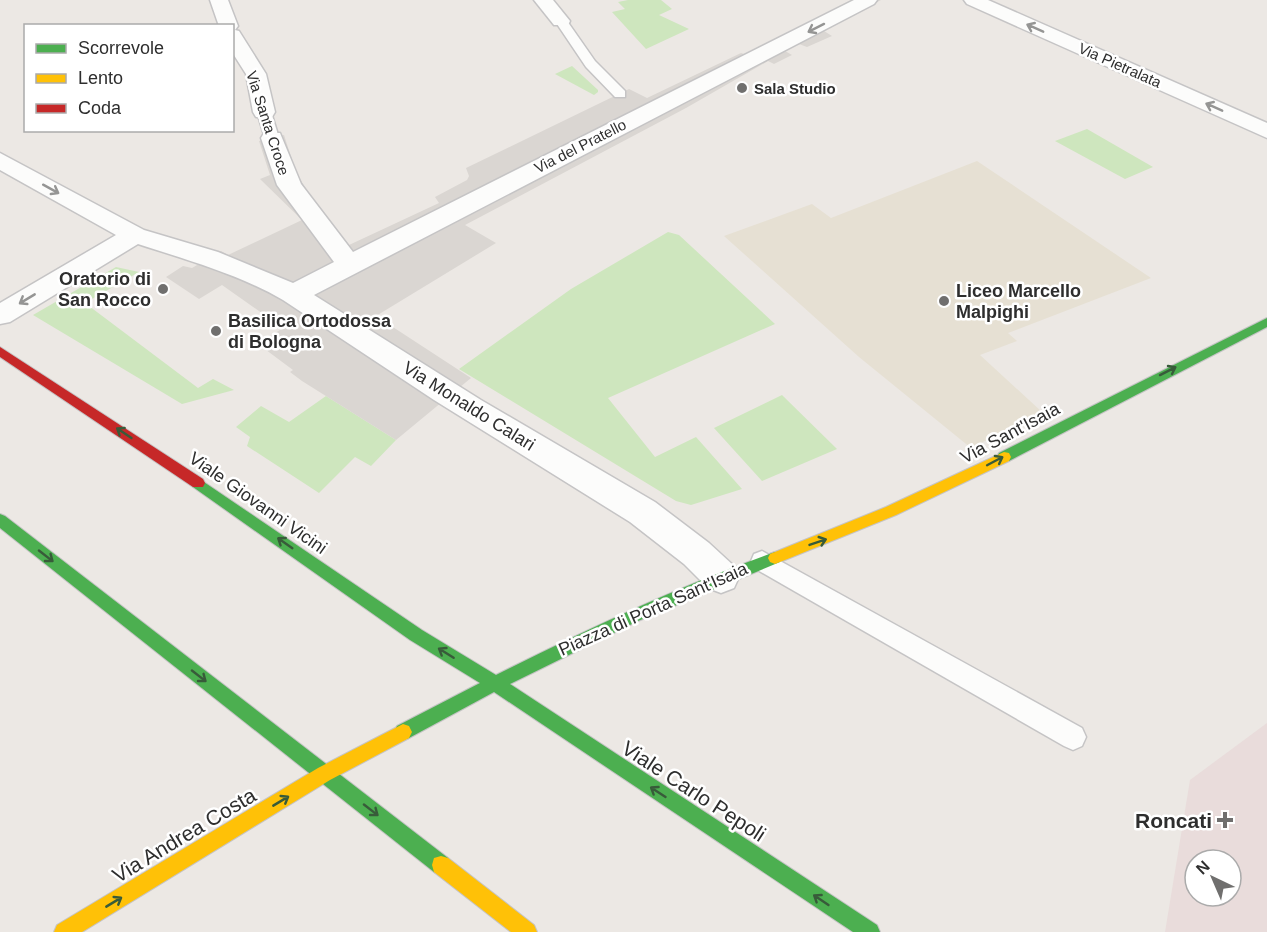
<svg xmlns="http://www.w3.org/2000/svg" width="1267" height="932" font-family="Helvetica,sans-serif">
  <style>
    .education { fill: #e6e0d3 }
    .medical { fill: #e9dcdb; fill-rule: evenodd }
    .green { fill: #cee6be }
    .plaza { fill: #dad6d2 }
    .lines { fill: none; stroke-linecap: round; stroke-linejoin: round }
    .lane-casing { stroke: #c5c4c5; stroke-width: 3 }
    .street-casing { stroke: #c5c4c5; stroke-width: 3 }
    .fast-casing { stroke: #c5c4c5; stroke-width: 2 }
    .slow-casing { stroke: #c5c4c5; stroke-width: 2 }
    .jam-casing { stroke: #c5c4c5; stroke-width: 2 }
    .lane { fill: #fcfcfb; fill-rule: evenodd }
    .street { fill: #fcfcfb; fill-rule: evenodd }
    .fast { fill: #4caf50; fill-rule: evenodd }
    .slow { fill: #ffc107; fill-rule: evenodd }
    .jam { fill: #c62828; fill-rule: evenodd }
    .oneway { stroke: #959594 }
    .oneway2 { stroke: #385b3a }
    .poi-dot { fill: #706f6e; stroke: #fff; stroke-width: 2 }
    .labels { text-anchor: middle; dominant-baseline: central; stroke-width: 5; stroke-linejoin: round; paint-order: stroke }
    .far-street-label { font-size: 15px; fill: #2e2e2e; stroke: #fff }
    .far-poi-label { font-size: 15px; font-weight: bold; fill: #2e2e2e; stroke: #fff; text-anchor: start }
    .poi-label { font-size: 18px; font-weight: bold; fill: #2e2e2e; stroke: #fff; text-anchor: start }
    .street-label { font-size: 18px; fill: #2e2e2e; stroke: #fff }
    .near-street-label { font-size: 21px; fill: #2e2e2e; stroke: #fff }
    .near-poi-label { font-size: 21px; font-weight: bold; fill: #2e2e2e; stroke: #fff; text-anchor: end }
  </style>
  <rect width="100%" height="100%" fill="#ece8e4"/>
  <path class="education" d="M977 161 1151 278 1008 333 1017 341 980 355 1042 412 971 448 859 357 724 236 812 204 831 218Z"/>
  <path class="medical" d="M1267 723V932H1165L1190 780ZM1195 860H1231V896H1195Z"/>
  <g class="green">
    <path d="M628 0H661L672 9 659 15 689 29 646 49 612 12 625 9 618 2Z"/>
    <path d="M572 66 598 90V92L594 95 555 74Z"/>
    <path d="M1087 129 1153 167 1125 179 1055 141Z"/>
    <path d="M668 232 679 235 775 324 608 398 655 457 696 437 742 489 691 505 676 501 459 369 571 289Z"/>
    <path d="M116 267 139 272 85 303 198 388 213 379 234 390 182 404 33 315Z"/>
    <path d="M782 395 837 449 762 481 714 428Z"/>
    <path d="M326 396 396 440 371 466 355 457 319 493 247 446 250 437 236 427 261 406 289 422Z"/>
  </g>
  <path class="plaza" d="M854 0H881L824 31 832 36 807 47 799 44 785 51 792 55 774 64 768 61 686 108 465 225 496 243 376 316 471 378 396 440 302 381 290 372 293 370 258 344 283 328 222 285 199 299 166 277 183 266 192 268 221 251 228 255 302 220 260 179 270 175 259 141 284 135 296 172 309 194 349 245 439 203 435 197 467 180 469 176 466 168 629 89 647 98 741 53 747 55Z"/>
  <g class="lines">
    <g class="lane-casing">
      <g id="lane">
        <path d="M557 18H565L595 61 625 91V97H615L586 67 555 21Z"/>
        <path d="M264 108 271 112 279 138 277 141H267L265 138 257 112Z"/>
        <path d="M762 551 1082 728 1086 737 1082 746 1073 750 1064 746 754 568 751 561 754 554Z"/>
      </g>
    </g>
    <g class="street-casing">
      <g id="street">
        <path d="M210 0H228L238 26 235 30 239 31 266 74 275 112 272 117H256L253 112 246 74 232 52V26H219Z"/>
        <path d="M534 0H553L570 21 568 25H554Z"/>
        <path d="M854 0H877L874 4 314 295 481 400 655 502 709 543 734 566 739 577 734 588 721 593 708 588 684 564 630 522 434 400 283 300C238 274 187 260 138 244L10 322 0 324V303L116 235 0 170V153L144 230 218 252 293 283 334 262 277 185 261 138 264 133H280L301 184 353 252Z"/>
        <path d="M964 0H988L1267 123V138L967 4Z"/>
      </g>
    </g>
    <g class="fast-casing">
      <g id="fast">
        <path d="M1267 318V327L1009 461H999L997 457 999 453Z"/>
        <path d="M198 478 422 630 496 675C587 629 679 586 775 552L780 554 782 558 780 562 638 621 510 684 877 925 880 932H853L494 692 409 738 403 740 397 738 394 732 397 726 480 683 410 640 193 487 191 483 193 479Z"/>
        <path d="M0 514 5 516 448 858 450 865 448 872 441 874 434 872 0 528Z"/>
      </g>
    </g>
    <g class="slow-casing">
      <g id="slow">
        <path d="M1004 452 1009 453 1011 457 1009 461 896 515 775 564 770 562 768 558 770 554 886 507Z"/>
        <path d="M403 724 409 726 412 732 409 738 330 780 82 932H54L57 925 318 768Z"/>
        <path d="M441 856 448 858 534 925 537 932H511L434 872 432 865 434 858Z"/>
      </g>
    </g>
    <g class="jam-casing">
      <path id="jam" d="M0 347 203 479 205 483 203 487H193L0 357Z"/>
    </g>
    <use href="#lane" class="lane"/>
    <use href="#street" class="street"/>
    <use href="#fast" class="fast"/>
    <use href="#slow" class="slow"/>
    <use href="#jam" class="jam"/>
  </g>
  <defs><path id="oneway-shaft" d="M-6 0H5M1.5-3L5.5 0L1.5 3" fill="none" stroke-width="1.6" stroke-linecap="round" stroke-linejoin="round" transform="scale(1.5)"/></defs>
  <g class="oneway">
    <use href="#oneway-shaft" transform="translate(816 28) rotate(153)"/>
    <use href="#oneway-shaft" transform="translate(1035 28) rotate(-156)"/>
    <use href="#oneway-shaft" transform="translate(1214 107) rotate(-156)"/>
    <use href="#oneway-shaft" transform="translate(51 189) rotate(29)"/>
    <use href="#oneway-shaft" transform="translate(27 299) rotate(149)"/>
  </g>
  <g class="oneway2">
    <use href="#oneway-shaft" transform="translate(1168 371) rotate(-27)"/>
    <use href="#oneway-shaft" transform="translate(124 433) rotate(-146)"/>
    <use href="#oneway-shaft" transform="translate(995 461) rotate(-28)"/>
    <use href="#oneway-shaft" transform="translate(818 542) rotate(-19)"/>
    <use href="#oneway-shaft" transform="translate(285 543) rotate(-145)"/>
    <use href="#oneway-shaft" transform="translate(46 556) rotate(38)"/>
    <use href="#oneway-shaft" transform="translate(446 653) rotate(-148)"/>
    <use href="#oneway-shaft" transform="translate(199 676) rotate(38)"/>
    <use href="#oneway-shaft" transform="translate(658 792) rotate(-147)"/>
    <use href="#oneway-shaft" transform="translate(281 801) rotate(-31)"/>
    <use href="#oneway-shaft" transform="translate(371 810) rotate(38)"/>
    <use href="#oneway-shaft" transform="translate(821 900) rotate(-146)"/>
    <use href="#oneway-shaft" transform="translate(114 902) rotate(-31)"/>
  </g>
  <g class="poi-dot">
    <circle cx="742" cy="88" r="6"/>
    <circle cx="163" cy="289" r="6"/>
    <circle cx="944" cy="301" r="6"/>
    <circle cx="216" cy="331" r="6"/>
    <path d="M1222 811h6v6h6v6h-6v6h-6v-6h-6v-6h6z"/>
  </g>
  <g class="labels">
    <g class="far-street-label">
      <text transform="translate(1120 65) rotate(24)">Via Pietralata</text>
      <text transform="translate(268 123) rotate(72)">Via Santa Croce</text>
      <text transform="translate(580 146) rotate(-27)">Via del Pratello</text>
    </g>
    <g class="far-poi-label">
      <text x="754" y="88">Sala Studio</text>
    </g>
    <g class="poi-label">
      <text x="151" y="279" text-anchor="end">Oratorio di<tspan x="151" dy="21">San Rocco</tspan></text>
      <text x="956" y="291">Liceo Marcello<tspan x="956" dy="21">Malpighi</tspan></text>
      <text x="228" y="321">Basilica Ortodossa<tspan x="228" dy="21">di Bologna</tspan></text>
    </g>
    <g class="street-label">
      <text transform="translate(469 406) rotate(32)">Via Monaldo Calari</text>
      <text transform="translate(1010 433) rotate(-28)">Via Sant'Isaia</text>
      <text transform="translate(258 503) rotate(35)">Viale Giovanni Vicini</text>
      <text transform="translate(653 609) rotate(-24)">Piazza di Porta Sant'Isaia</text>
    </g>
    <g class="near-street-label">
      <text transform="translate(694 791) rotate(33)">Viale Carlo Pepoli</text>
      <text transform="translate(184 835) rotate(-31)">Via Andrea Costa</text>
    </g>
    <g class="near-poi-label">
      <text x="1212" y="820">Roncati</text>
    </g>
  </g>
  <rect x="24" y="24" width="210" height="108" fill="#ffffff" stroke="#ababab" stroke-width="1.5"/>
  <rect x="36" y="44" width="30" height="9" fill="#4caf50" stroke="#ababab" stroke-width="1.5"/>
  <text x="78" y="54" font-size="18" fill="#2e2e2e">Scorrevole</text>
  <rect x="36" y="74" width="30" height="9" fill="#ffc107" stroke="#ababab" stroke-width="1.5"/>
  <text x="78" y="84" font-size="18" fill="#2e2e2e">Lento</text>
  <rect x="36" y="104" width="30" height="9" fill="#c62828" stroke="#ababab" stroke-width="1.5"/>
  <text x="78" y="114" font-size="18" fill="#2e2e2e">Coda</text>
  <g transform="translate(1213 878) rotate(316)"><circle r="28" fill="#ffffff" stroke="#ababab" stroke-width="1.5"/>
  <path d="M0-4.5L10 22L0 15L-10 22Z" fill="#706f6e"/>
  <text y="-9" font-size="16" font-weight="bold" text-anchor="middle" fill="#2e2e2e">N</text>
  </g>
</svg>
